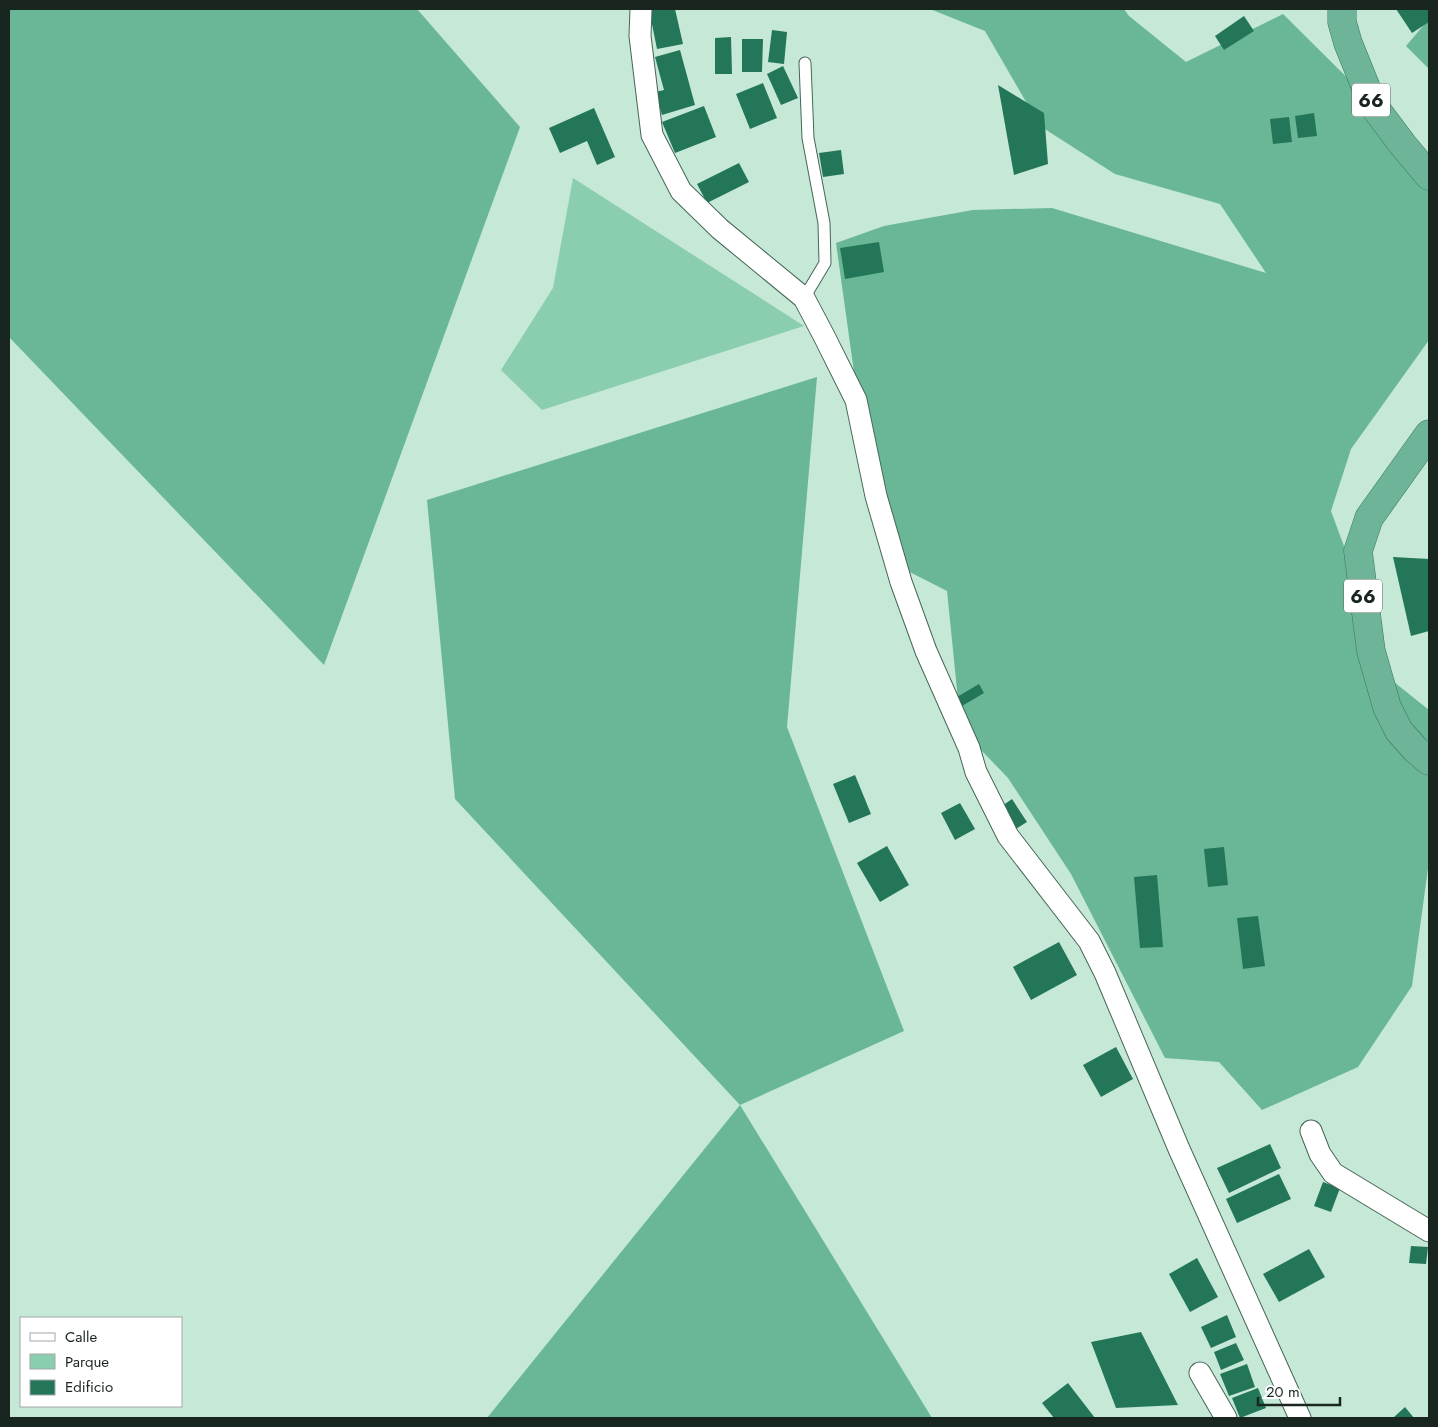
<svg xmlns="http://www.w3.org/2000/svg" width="1438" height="1427" font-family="Jost,sans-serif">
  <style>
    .green { fill: #8bcdaf }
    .forest { fill: #69b796 }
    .building { fill: #237658 }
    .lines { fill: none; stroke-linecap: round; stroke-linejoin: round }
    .service-casing { stroke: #466657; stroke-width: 13 }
    .minor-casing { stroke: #466657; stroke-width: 23 }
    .trunk-casing { stroke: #38765d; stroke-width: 29 }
    .service { stroke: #fff; stroke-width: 11 }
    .minor { stroke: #fff; stroke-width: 21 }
    .trunk { stroke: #6eb498; stroke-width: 28 }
    .labels { text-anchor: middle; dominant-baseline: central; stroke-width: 5; stroke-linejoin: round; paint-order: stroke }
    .shield { fill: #fff; stroke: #5e6763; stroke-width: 1 }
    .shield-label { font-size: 19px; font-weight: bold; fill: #192620 }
  </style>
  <rect width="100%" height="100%" fill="#c5e8d7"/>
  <path class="green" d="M573 178 804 326 542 410 501 370 553 288Z"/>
  <g class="forest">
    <path d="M9 9H417L520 127 324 665 9 337Z"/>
    <path d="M930 9H1124L1129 16 1186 62 1283 14 1429 159V340L1351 449 1331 511 1394 682 1429 710V861L1412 986 1358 1067 1262 1110 1219 1062 1165 1058 1071 874 1008 778 961 729 947 591 890 562 871 494 836 243 884 226 973 210 1052 208 1266 273 1220 204 1115 174 1040 126 985 31Z"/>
    <path d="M1429 19V69L1406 46Z"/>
    <path d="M817 377 787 727 904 1031 740 1105 932 1418H487L740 1105 455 799 427 500Z"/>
  </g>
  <g class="building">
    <path d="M649 9H675L683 44 657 49Z"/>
    <path d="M1396 9H1429V22L1412 33Z"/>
    <path d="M1244 16 1254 31 1224 50 1215 36Z"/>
    <path d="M772 30 787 32 784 64 768 62Z"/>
    <path d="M731 37 732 74H715V38Z"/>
    <path d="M742 39H763L762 72H742Z"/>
    <path d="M680 50 695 105 662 115 655 92 664 90 655 57Z"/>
    <path d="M783 66 798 98 781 105 767 74Z"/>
    <path d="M763 83 777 118 750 129 736 94Z"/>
    <path d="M998 85 1044 113 1048 164 1014 175Z"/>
    <path d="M704 106 716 137 675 153 662 122Z"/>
    <path d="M594 108 615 157 597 165 587 141 560 153 549 128Z"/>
    <path d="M1314 113 1317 136 1298 138 1295 116Z"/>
    <path d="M1289 117 1292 142 1273 144 1270 119Z"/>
    <path d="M841 150 844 174 823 177 819 153Z"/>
    <path d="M739 163 749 182 707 203 697 184Z"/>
    <path d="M879 242 884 272 845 279 840 248Z"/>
    <path d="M1393 557 1429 559V631L1411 636Z"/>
    <path d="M979 684 984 693 962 706 957 697Z"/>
    <path d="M855 775 871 814 849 823 833 784Z"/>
    <path d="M1012 799 1027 822 1014 830 999 808Z"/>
    <path d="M960 803 975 829 955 840 941 813Z"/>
    <path d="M887 846 909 885 880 902 857 863Z"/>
    <path d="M1224 847 1228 885 1208 887 1204 849Z"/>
    <path d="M1157 875 1163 947 1140 948 1134 877Z"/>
    <path d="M1258 916 1265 966 1243 969 1237 918Z"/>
    <path d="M1059 942 1077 975 1031 1000 1013 967Z"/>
    <path d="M1116 1047 1133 1079 1101 1097 1083 1065Z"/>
    <path d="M1270 1144 1281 1168 1229 1193 1217 1168Z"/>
    <path d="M1279 1174 1291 1199 1237 1223 1226 1199Z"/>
    <path d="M1323 1182 1340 1188 1331 1212 1314 1206Z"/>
    <path d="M1411 1246 1428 1247 1426 1264 1409 1263Z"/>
    <path d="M1309 1249 1325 1277 1279 1302 1263 1274Z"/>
    <path d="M1197 1258 1218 1297 1190 1312 1169 1274Z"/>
    <path d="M1227 1315 1236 1337 1211 1348 1201 1327Z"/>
    <path d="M1141 1332 1178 1405 1116 1408 1091 1342Z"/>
    <path d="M1236 1343 1244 1360 1221 1370 1214 1352Z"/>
    <path d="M1247 1364 1255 1387 1229 1396 1220 1374Z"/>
    <path d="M1068 1383 1095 1418H1054L1042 1403Z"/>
    <path d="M1258 1388 1266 1408 1240 1418 1232 1398Z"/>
    <path d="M1405 1407 1414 1418H1393Z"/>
  </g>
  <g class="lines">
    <g class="service-casing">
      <path id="service" d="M804 298 825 263 824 223 808 138 805 63"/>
    </g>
    <g class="minor-casing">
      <g id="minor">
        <path d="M641 9 640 36 652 135 681 191 720 229 804 298 824 336 856 400 876 496 901 582 926 651 969 748 976 772 1008 836 1089 941 1105 973 1179 1149 1300 1418"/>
        <path d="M1311 1131 1320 1154 1333 1173 1429 1231"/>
        <path d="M1200 1373 1226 1418"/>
      </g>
    </g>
    <g class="trunk-casing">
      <g id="trunk">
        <path d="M1342 9V22L1348 43 1373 105 1403 145 1429 176"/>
        <path d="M1429 434 1369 518 1358 551 1371 651 1387 707 1399 731 1416 750 1429 761"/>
      </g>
    </g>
    <use href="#service" class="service"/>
    <use href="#minor" class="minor"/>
    <use href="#trunk" class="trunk"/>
  </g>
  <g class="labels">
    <g class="shield">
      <rect x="1352" y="83.5" width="38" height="33" rx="4"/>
      <rect x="1344" y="579.5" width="38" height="33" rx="4"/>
    </g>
    <g class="shield-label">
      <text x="1371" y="100">66</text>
      <text x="1363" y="596">66</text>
    </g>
  </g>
  <rect width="1438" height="1427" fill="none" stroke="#192620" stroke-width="20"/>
  <rect x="20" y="1317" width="162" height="90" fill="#ffffff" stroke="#a3a8a6"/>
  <rect x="30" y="1333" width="25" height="8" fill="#ffffff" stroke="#a3a8a6"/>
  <text x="65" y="1342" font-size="15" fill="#192620">Calle</text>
  <rect x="30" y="1354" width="25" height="15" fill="#8bcdaf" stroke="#a3a8a6"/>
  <text x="65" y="1367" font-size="15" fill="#192620">Parque</text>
  <rect x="30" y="1380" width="25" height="15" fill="#237658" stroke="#a3a8a6"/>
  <text x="65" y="1392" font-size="15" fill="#192620">Edificio</text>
  <path d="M1258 1397v8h82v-8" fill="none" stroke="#192620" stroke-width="2.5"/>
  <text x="1266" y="1397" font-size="15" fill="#192620" stroke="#ffffff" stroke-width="4" paint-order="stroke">20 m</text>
</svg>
